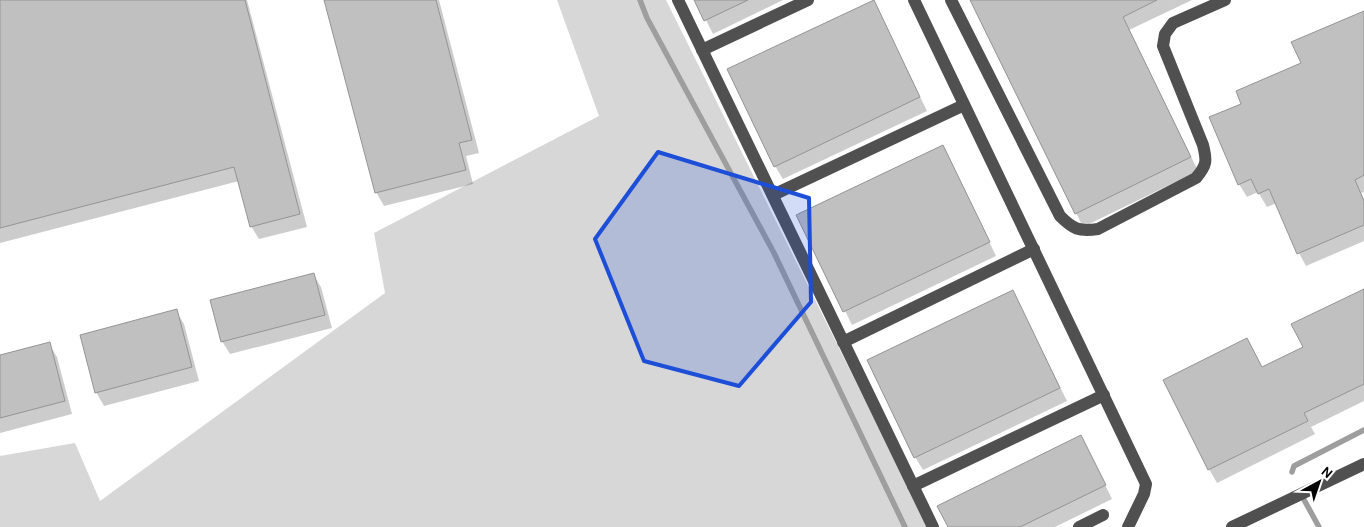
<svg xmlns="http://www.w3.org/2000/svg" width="1364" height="527" font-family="Karla,sans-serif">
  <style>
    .green { fill: #d7d7d7 }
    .shadow { fill: #0003 }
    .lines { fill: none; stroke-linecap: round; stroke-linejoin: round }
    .stream { stroke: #9e9e9e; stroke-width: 5.5 }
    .building { fill: #c0c0c0; stroke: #949494 }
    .minor { stroke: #505050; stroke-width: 12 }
    .marked { fill: #1d4ed8; fill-opacity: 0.2; stroke: #1d4ed8; stroke-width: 4; stroke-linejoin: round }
  </style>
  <rect width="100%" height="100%" fill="#fff"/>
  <path class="green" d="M557 0H666L928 527H0V456L75 443 100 501 385 293 374 233 599 116Z"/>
  <g class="shadow">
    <path d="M0 0H247L307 227 259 239 251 226 239 181 0 243Z"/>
    <path d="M326 0H439L479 153 466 156 473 184 384 206 376 192Z"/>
    <path d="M696 0H783L713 34Z"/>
    <path d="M971 0H1192L1129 30 1198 171 1083 227Z"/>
    <path d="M1364 12V192L1361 193 1364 199V241L1306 266 1299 253 1277 203 1267 207 1258 192 1247 197 1239 184 1243 104 1302 64Z"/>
    <path d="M880 14 927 111 783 179 775 166Z"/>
    <path d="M950 160 996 256 852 325 798 216Z"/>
    <path d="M313 274 321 287 332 328 230 354 222 341Z"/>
    <path d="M1364 290V401L1311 427 1315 434 1217 483 1209 469 1262 368 1304 348Z"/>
    <path d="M1013 292 1067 401 923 470 915 457Z"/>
    <path d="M176 311 184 324 199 381 104 406 96 392Z"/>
    <path d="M49 344 57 357 72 414 0 433V356Z"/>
    <path d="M1088 450 1112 499 1055 527H949Z"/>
  </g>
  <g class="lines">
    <g class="stream">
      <path d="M640 0 647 18 774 253 905 527"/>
      <path d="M1292 472 1294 466 1364 430"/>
      <path d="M1302 496 1319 527"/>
    </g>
  </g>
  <g class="building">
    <path d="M0 0H245L300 214 250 227 234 167 0 228Z"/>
    <path d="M324 0H436L472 140 459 143 466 170 375 193Z"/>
    <path d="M694 0H748L704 21Z"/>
    <path d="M874 0 920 97 774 167 727 69Z"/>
    <path d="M970 0H1157L1123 17 1191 157 1075 214Z"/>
    <path d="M1364 11V175L1355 180 1364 201V225L1297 254 1269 189 1258 194 1251 179 1238 185 1209 117 1241 104 1236 91 1301 63 1291 42Z"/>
    <path d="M943 145 990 242 843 312 796 215Z"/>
    <path d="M314 273 325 315 221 342 210 300Z"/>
    <path d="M1364 289V384L1304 413 1308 421 1208 470 1163 380 1247 338 1262 367 1303 347 1291 324Z"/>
    <path d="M1013 290 1060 388 914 458 867 360Z"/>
    <path d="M177 309 192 367 95 393 80 335Z"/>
    <path d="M50 342 65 401 0 418V355Z"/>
    <path d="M1081 435 1106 485 1020 527H948L937 506Z"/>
  </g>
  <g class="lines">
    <g class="minor">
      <path d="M678 0 933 527"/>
      <path d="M914 0 1146 484 1144 494 1128 527"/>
      <path d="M951 0 1060 216C1073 229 1079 232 1098 229L1196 178C1207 165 1207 161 1203 145L1163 46 1165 34 1173 23 1225 0"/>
      <path d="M702 50 808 0"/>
      <path d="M773 195 964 105"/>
      <path d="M843 342 1034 249"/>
      <path d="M913 486 1104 395"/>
      <path d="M1079 527 1103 515"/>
      <path d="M1232 527 1364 464"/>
    </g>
  </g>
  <path class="marked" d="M658 152 809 198 811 302 739 386 644 361 595 239Z"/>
  <g transform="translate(1319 482) rotate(40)" stroke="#ffffff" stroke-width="4" paint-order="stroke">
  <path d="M0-4L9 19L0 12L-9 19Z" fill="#000000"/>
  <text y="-8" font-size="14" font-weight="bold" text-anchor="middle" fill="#000000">N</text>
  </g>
</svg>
